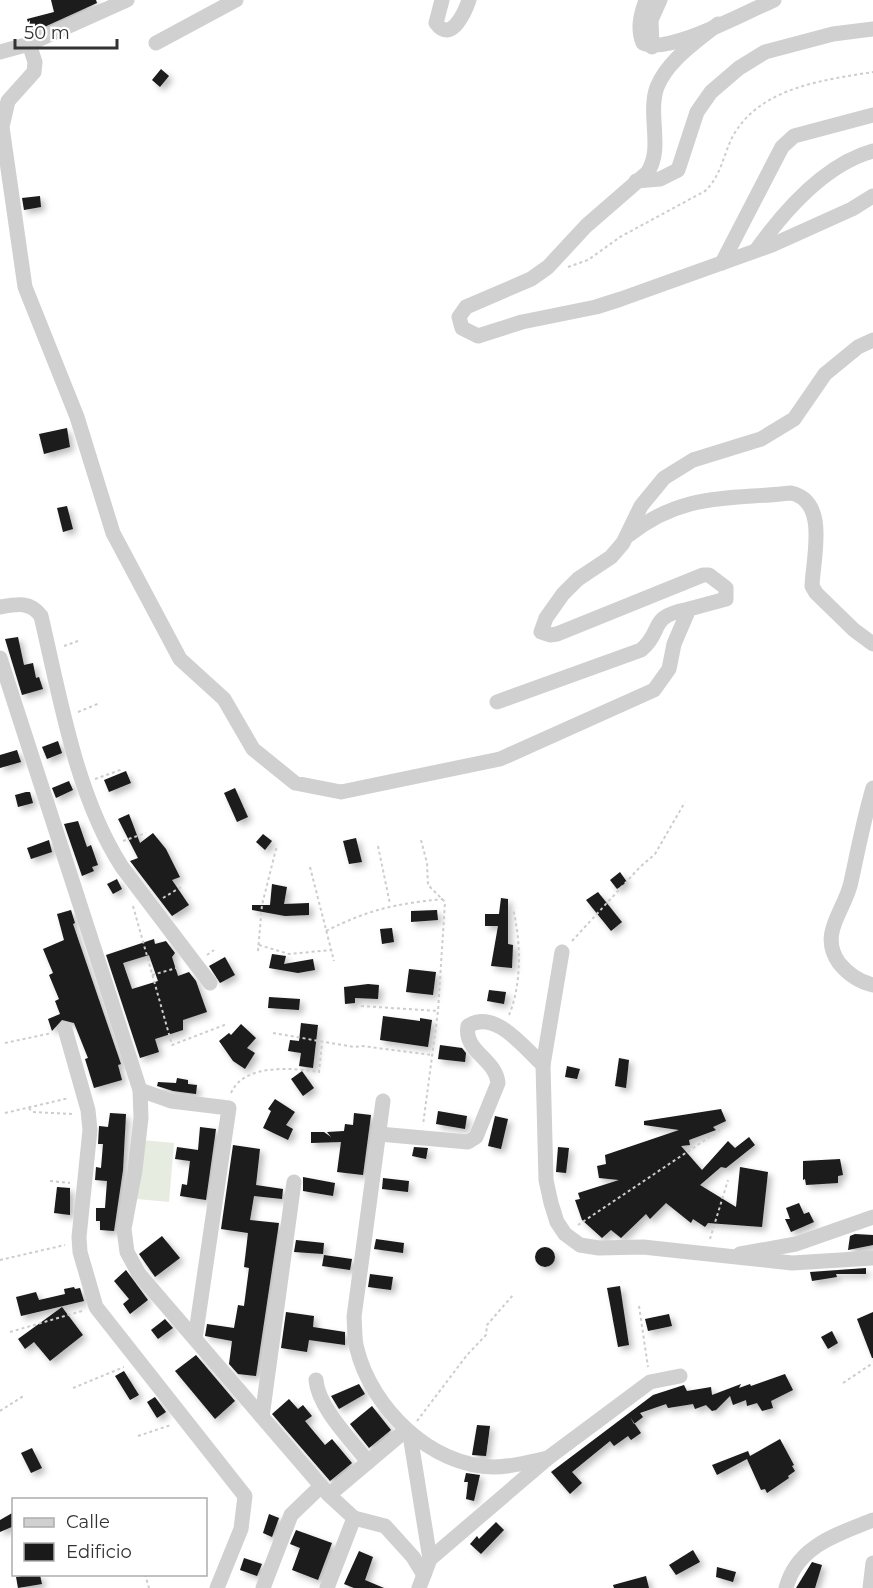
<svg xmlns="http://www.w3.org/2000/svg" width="873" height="1588" font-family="Montserrat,sans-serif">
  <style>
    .green { fill: #e6ecdf }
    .building { fill: #1a1a1a; fill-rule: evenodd; filter: url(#shadow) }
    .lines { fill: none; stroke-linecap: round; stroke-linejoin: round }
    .path { stroke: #cdcdcd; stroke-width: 2; stroke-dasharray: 3 3; stroke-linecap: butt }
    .minor { stroke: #d0d0d0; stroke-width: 15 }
  </style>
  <defs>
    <filter id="shadow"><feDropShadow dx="4" dy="4" stdDeviation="3" flood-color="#0004"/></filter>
  </defs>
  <rect width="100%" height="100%" fill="#fff"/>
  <path class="green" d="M142 1140 174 1143 169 1202 137 1199Z"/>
  <g class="building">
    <path d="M51 0H96L97 3 31 33 27 19 54 12Z"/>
    <path d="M161 69 169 76 160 87 152 80Z"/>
    <path d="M40 196 41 207 24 210 22 198Z"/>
    <path d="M67 428 70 447 44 454 39 434Z"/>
    <path d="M67 506 73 529 63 532 57 508Z"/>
    <path d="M18 637 24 665 33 663 36 678 39 677 43 689 22 695 5 639Z"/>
    <path d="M58 741 62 753 47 759 42 747Z"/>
    <path d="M17 750 21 762 0 768V755Z"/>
    <path d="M126 771 131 783 109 792 104 780Z"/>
    <path d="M69 781 73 790 56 798 52 788Z"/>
    <path d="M235 788 248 817 237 822 224 793Z"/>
    <path d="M26 792H30L33 803 18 807 15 795Z"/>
    <path d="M129 814 140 843 153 833 166 849 180 877 172 880 189 905 172 916 130 861 138 858 118 819Z"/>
    <path d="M78 821 87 847 91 845 98 865 92 867 94 871 82 876 64 824Z"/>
    <path d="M263 834 272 841 265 850 256 842Z"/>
    <path d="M356 838 362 862 349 864 343 841Z"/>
    <path d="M49 840 52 852 31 859 27 848Z"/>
    <path d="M620 872 627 882 617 889 610 880Z"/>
    <path d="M117 879 122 889 113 894 107 884Z"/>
    <path d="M272 884 287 887 284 904 309 903V915L285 916 252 910V905H270Z"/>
    <path d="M598 892 622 922 611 931 586 900Z"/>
    <path d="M501 898 508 899V944L513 945 512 968 491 966 498 926H485V914H499Z"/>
    <path d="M71 910 75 923 73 924 121 1064 118 1065 122 1080 94 1088 85 1059 88 1058 74 1023 62 1020 52 1031 48 1019 60 1014 55 1001 59 999 49 975 53 973 43 949 64 940 57 914Z"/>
    <path d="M437 910 438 920 411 922V911Z"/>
    <path d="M392 928 394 942 382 944 380 929Z"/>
    <path d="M154 939 155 944 166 941 175 953 172 957 178 976 189 972 196 981 207 1012 183 1020V1030L155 1039 159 1052 140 1058 106 955ZM149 955 158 981 132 989 123 963Z"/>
    <path d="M272 954 286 956 284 964 313 959 315 970 298 973 269 968Z"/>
    <path d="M225 957 235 975 220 983 209 966Z"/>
    <path d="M409 969 436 972 433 995 406 992Z"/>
    <path d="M368 984 379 985 378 999 355 998V1003L345 1004 344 987Z"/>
    <path d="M489 990 506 992 504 1004 487 1001Z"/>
    <path d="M269 997 300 999 299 1010 268 1008Z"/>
    <path d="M383 1016 420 1021V1018L432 1020 428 1047 380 1040Z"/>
    <path d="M301 1023 318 1025 313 1068 299 1066 301 1053 288 1051 290 1040 299 1041Z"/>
    <path d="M241 1024 256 1038 247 1048 255 1053 245 1069 233 1061 219 1041 229 1033 231 1035Z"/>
    <path d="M440 1045 462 1048 466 1053 465 1062 438 1059Z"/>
    <path d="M619 1058 629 1060 626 1088 615 1086Z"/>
    <path d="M567 1066 580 1069 577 1079 565 1077Z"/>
    <path d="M302 1071 314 1088 303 1096 291 1079Z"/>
    <path d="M177 1078 188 1080V1084L197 1085 196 1094 173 1091 157 1086 158 1082 176 1083Z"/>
    <path d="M275 1099 295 1112 286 1125 293 1129 288 1140 263 1128 271 1111 268 1109Z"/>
    <path d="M721 1109 726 1121 713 1127 716 1130 689 1140 690 1145 681 1146 702 1170 728 1141 735 1148 749 1137 755 1145 726 1168 721 1167 700 1185 736 1207 740 1167 768 1172 762 1227 708 1223 705 1227 693 1219 691 1223 666 1203 650 1219 646 1214 621 1238 611 1230 602 1238 582 1220 575 1200 580 1199 578 1193 619 1180 599 1178 597 1166 606 1164 605 1155 679 1130 644 1125V1121Z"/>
    <path d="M438 1111 467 1116 465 1129 436 1124Z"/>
    <path d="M110 1113 126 1114 123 1170 114 1231 100 1230V1221H96V1208H105L107 1181 95 1180 96 1167 101 1168 103 1144H98L99 1126 108 1127Z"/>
    <path d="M354 1113 371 1115 363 1175 337 1172 341 1142 311 1143V1132H324L331 1137 327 1132 344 1131 345 1124 353 1125Z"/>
    <path d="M495 1116 508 1119 501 1149 488 1146Z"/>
    <path d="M200 1127 216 1129 206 1200 180 1196 182 1184 187 1185 190 1161 175 1159 177 1147 198 1150Z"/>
    <path d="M233 1145 260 1149 256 1185 283 1189 282 1199 254 1196 250 1220 279 1223 256 1376 238 1374 229 1364 232 1341 205 1336 207 1324 234 1328 238 1305 244 1306 249 1268 244 1267 248 1233 221 1229Z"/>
    <path d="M414 1147 428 1148 426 1159 412 1156Z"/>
    <path d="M558 1147 569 1148 566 1173 556 1172Z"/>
    <path d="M840 1159 843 1175 838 1176V1183L806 1185 805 1179 803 1180V1161Z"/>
    <path d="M303 1177 335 1183 333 1196 303 1191Z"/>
    <path d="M383 1178 409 1181 408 1192 382 1189Z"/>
    <path d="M57 1187 70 1188V1215L54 1213Z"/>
    <path d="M799 1203 804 1214 809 1212 814 1222 791 1232 785 1219H790L786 1208Z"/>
    <path d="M855 1234 873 1235V1245L848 1250 850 1236Z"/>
    <path d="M162 1236 180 1258 155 1277 139 1254Z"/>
    <path d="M376 1239 404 1243 403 1253 374 1249Z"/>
    <path d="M296 1240 324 1243 323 1254 294 1252Z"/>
    <circle cx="545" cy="1257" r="10"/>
    <path d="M324 1255 352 1259 350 1270 322 1266Z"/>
    <path d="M866 1268V1274H836L837 1277 812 1281 810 1272Z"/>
    <path d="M126 1270 148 1300 130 1314 123 1304 129 1299 114 1281Z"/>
    <path d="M370 1274 393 1277 391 1290 368 1287Z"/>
    <path d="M620 1286 629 1345 618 1347 607 1288Z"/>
    <path d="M74 1287 75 1289 80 1288 84 1301 21 1316 16 1297 36 1292 39 1300 65 1294 64 1289Z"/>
    <path d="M62 1307 83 1335 50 1361 34 1342 25 1349 18 1339Z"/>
    <path d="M286 1312 314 1316 313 1327 345 1332V1345L309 1340 307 1352 281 1348Z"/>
    <path d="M873 1312V1358H872L857 1319Z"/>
    <path d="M669 1314 672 1326 648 1331 645 1319Z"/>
    <path d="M165 1319 173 1328 158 1339 151 1330Z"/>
    <path d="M832 1331 838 1343 828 1349 821 1337Z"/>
    <path d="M196 1355 235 1401 215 1419 175 1371Z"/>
    <path d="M124 1371 139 1395 130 1400 115 1376Z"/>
    <path d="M785 1374 793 1390 771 1401 773 1408 762 1411 757 1403 747 1406 746 1400 733 1405 730 1396 716 1410 712 1411 706 1405 695 1409 693 1404 668 1408 666 1404 640 1413 643 1417 634 1424 630 1417 641 1433 631 1440 628 1436 614 1446 610 1441 572 1472 582 1483 570 1494 551 1472 653 1395 684 1385 687 1391 711 1387 712 1395 741 1384 739 1388 750 1384 751 1386Z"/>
    <path d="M359 1384 365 1394 339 1409 331 1396Z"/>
    <path d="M155 1397 166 1412 157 1418 147 1402Z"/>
    <path d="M289 1399 298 1409 303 1405 312 1416 305 1421 325 1445 332 1439 352 1463 330 1481 272 1414Z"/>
    <path d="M372 1406 391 1430 369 1448 350 1424Z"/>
    <path d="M477 1425 490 1426 486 1456 472 1455Z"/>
    <path d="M780 1439 794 1465 792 1466 795 1471 788 1476 789 1478 767 1493 765 1489 761 1490 747 1459 717 1475 712 1465 748 1451 750 1456Z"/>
    <path d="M32 1448 42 1468 31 1473 21 1453Z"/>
    <path d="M466 1473 480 1475 474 1501 466 1499 468 1482H464Z"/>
    <path d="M14 1512V1526L0 1532V1520Z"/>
    <path d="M269 1514 279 1518 272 1537 263 1533Z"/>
    <path d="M496 1522 504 1530 481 1554 470 1544 477 1536 479 1539Z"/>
    <path d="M296 1530 332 1543 318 1580 292 1570 300 1548 290 1544Z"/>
    <path d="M693 1550 700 1562 676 1575 669 1565Z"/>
    <path d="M359 1551 373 1557 365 1580 384 1588H354L344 1584Z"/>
    <path d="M244 1558 262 1564 257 1576 240 1570Z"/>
    <path d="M812 1562 822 1565 815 1588H796Z"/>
    <path d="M717 1567 736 1572 733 1582 716 1577Z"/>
    <path d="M27 1575H40L42 1584 18 1588 16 1577Z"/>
    <path d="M646 1576 649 1588H614L613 1585Z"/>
  </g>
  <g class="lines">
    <g class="path">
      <path d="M568 267 588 260 620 237 705 191C722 175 723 154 734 134 762 87 824 80 873 72"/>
      <path d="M64 646 78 641"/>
      <path d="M78 712 100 703"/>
      <path d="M95 779 123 769"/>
      <path d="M421 840 427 863 428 885 445 902 438 1011 423 1125"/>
      <path d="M123 841 146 833"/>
      <path d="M378 846 390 904"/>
      <path d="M310 867 334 961"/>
      <path d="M163 898 181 887"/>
      <path d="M133 906 172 1045 227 1024"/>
      <path d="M326 931C370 909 395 904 443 899"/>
      <path d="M572 941 640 867 655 854 685 802"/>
      <path d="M259 945 289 954 331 950"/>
      <path d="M258 951 262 905 277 845"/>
      <path d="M207 955 214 950"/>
      <path d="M152 975 180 967"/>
      <path d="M361 1006 438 1011"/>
      <path d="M509 1015C522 984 521 941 513 909"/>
      <path d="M273 1033 354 1047 362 1046 432 1055"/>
      <path d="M5 1043 52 1033"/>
      <path d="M231 1093C244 1063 293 1068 319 1072L322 1043"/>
      <path d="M29 1108 32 1112 73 1114"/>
      <path d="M5 1113 69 1098"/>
      <path d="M50 1181 70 1183"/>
      <path d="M578 1225 723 1128"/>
      <path d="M710 1239 728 1180"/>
      <path d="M0 1260 65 1245"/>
      <path d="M639 1306 648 1367"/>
      <path d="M10 1332 82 1311"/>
      <path d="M843 1383 873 1363"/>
      <path d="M73 1388 124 1367"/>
      <path d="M0 1411 25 1395"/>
      <path d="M417 1421 467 1355 486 1335 487 1325 513 1295"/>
      <path d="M138 1436 171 1425"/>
      <path d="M145 1574 149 1588"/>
    </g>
    <g class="minor">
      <path d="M442 0 436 23C451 44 465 12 469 0"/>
      <path d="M646 0C641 14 637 28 643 43 668 55 746 12 774 0"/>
      <path d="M718 24C696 42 668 60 657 87 647 115 664 149 647 173L586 226 548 267 531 279 466 307 459 317 462 328 478 336 522 322 596 307 621 299 772 245 852 209 873 196"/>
      <path d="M156 43 236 0"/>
      <path d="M29 44 35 62 34 72 8 101 2 127 25 287 77 417 113 533 180 659 224 699 253 749 295 783 341 792 500 759 654 690 669 669 674 644 689 609 726 599V588L709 575H703L557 634 550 635 541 632 546 618 563 594 578 579 611 557 623 543 641 506 664 478 693 460 761 439 794 419 825 374 858 347 873 340"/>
      <path d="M652 47 651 20 660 0"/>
      <path d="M0 52 29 44 127 0"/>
      <path d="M636 181 660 179 678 170 697 112 711 92 739 68 765 52 833 34 873 29"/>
      <path d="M757 249C785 210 826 164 873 151"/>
      <path d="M722 263 782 147 794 136 873 115"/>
      <path d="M629 535C683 492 728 500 791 493 829 501 813 558 812 586L816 593 854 630 873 644"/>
      <path d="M0 607C17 604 30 601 41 616 60 697 76 796 122 867L210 983"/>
      <path d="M0 658 140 1090 141 1118 135 1170 124 1229 127 1252 139 1274 329 1495 354 1518 385 1526 413 1557 424 1575"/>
      <path d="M497 702 641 650C665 630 646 617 689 609"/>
      <path d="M873 788C864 818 858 850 851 882 845 911 818 933 839 963 848 974 860 982 873 985"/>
      <path d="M65 1029 88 1110 90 1130 79 1237 80 1252 96 1307 245 1496 241 1529 217 1588"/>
      <path d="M543 1065 562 952"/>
      <path d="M140 1090 171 1101 229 1108 195 1339"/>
      <path d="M383 1101 354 1317C355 1327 354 1339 357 1349 371 1407 431 1467 494 1467 512 1467 530 1462 548 1458"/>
      <path d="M379 1134 468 1142 476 1137 498 1083C496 1059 463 1051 468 1026 495 1008 525 1049 543 1065L546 1180 551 1203 557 1222 565 1234 580 1245 599 1248 643 1247 792 1263 873 1258"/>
      <path d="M740 1254 796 1244 873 1217"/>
      <path d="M316 1380C318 1407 351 1440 368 1462"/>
      <path d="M262 1417 294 1182"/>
      <path d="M410 1435 430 1559"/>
      <path d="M329 1495 406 1430"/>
      <path d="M263 1588 291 1515 321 1486"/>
      <path d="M327 1588 354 1518"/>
      <path d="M419 1588 430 1559 548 1458 650 1382 680 1376"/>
      <path d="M786 1588C797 1546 836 1535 873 1520"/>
      <path d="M870 1588 873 1563"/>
    </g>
  </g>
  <rect x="12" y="1498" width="195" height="78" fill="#ffffff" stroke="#adadad" stroke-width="1.5"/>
  <rect x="24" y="1518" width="30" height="9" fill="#d0d0d0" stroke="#adadad" stroke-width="1.5"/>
  <text x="66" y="1528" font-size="18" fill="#333333">Calle</text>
  <rect x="24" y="1543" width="30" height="18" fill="#1a1a1a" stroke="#adadad" stroke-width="1.5"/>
  <text x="66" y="1558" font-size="18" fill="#333333">Edificio</text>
  <path d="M15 39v9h102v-9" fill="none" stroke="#333333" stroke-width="3"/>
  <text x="24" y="39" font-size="18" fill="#333333" stroke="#ffffff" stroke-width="4.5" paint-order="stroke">50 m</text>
</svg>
